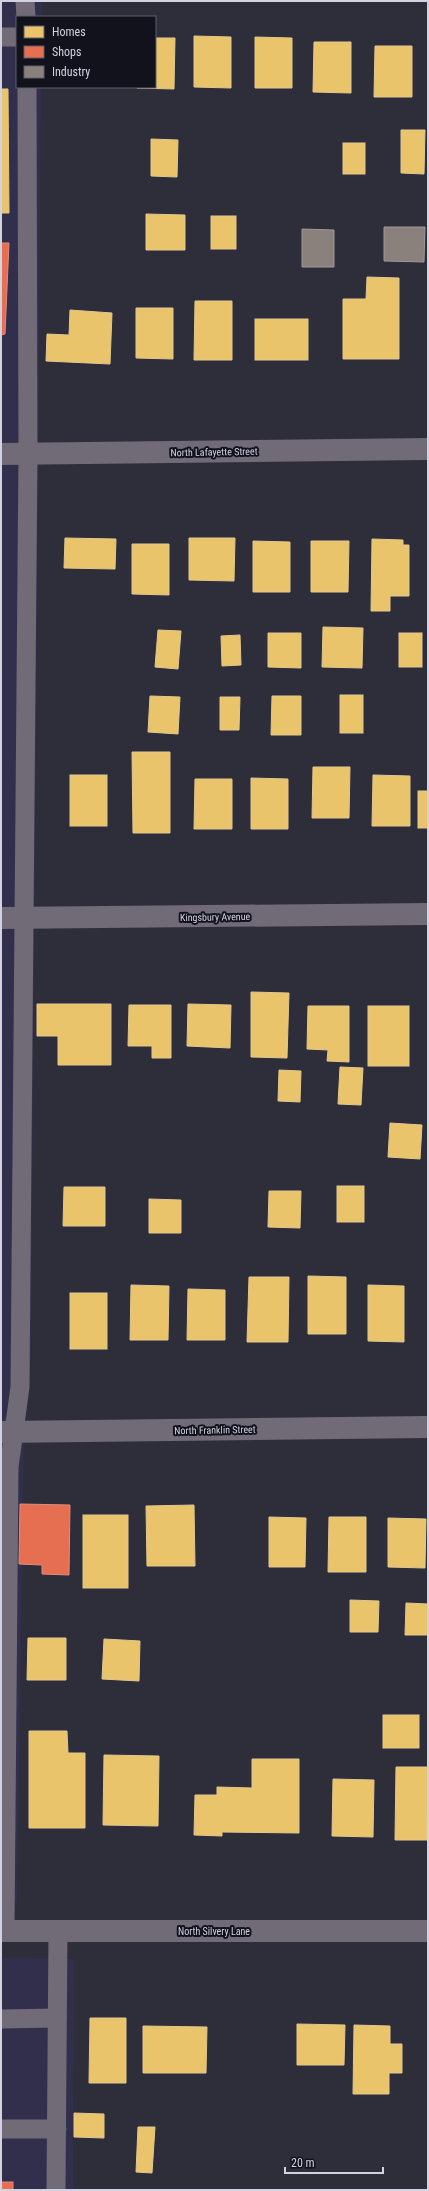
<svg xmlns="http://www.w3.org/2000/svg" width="429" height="2191" font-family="'Roboto Condensed',sans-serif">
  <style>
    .built { fill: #322f4c }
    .homes { fill: #e9c46a; stroke: #e2c88e }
    .shops { fill: #e76f51; stroke: #e18d7c }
    .industry { fill: #8a817c; stroke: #a0999b }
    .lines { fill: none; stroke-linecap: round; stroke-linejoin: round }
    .service { stroke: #716a77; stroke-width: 19 }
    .minor { stroke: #716a77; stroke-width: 22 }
    .labels { text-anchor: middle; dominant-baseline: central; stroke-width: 4; stroke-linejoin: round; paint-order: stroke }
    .street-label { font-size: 10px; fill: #d2d2e2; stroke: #12121d }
  </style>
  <rect width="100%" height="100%" fill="#2e2d3a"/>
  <g class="built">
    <path d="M1 1H42V17H17V87H41L31 1355 24 1451 17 1902H1Z"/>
    <path d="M1 1958 74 1959 73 2190H1Z"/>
  </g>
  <g class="homes">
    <path d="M194 36 231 37V88L194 87Z"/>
    <path d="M255 37 292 38V88H255Z"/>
    <path d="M155 38H175L174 89 137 88 155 87Z"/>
    <path d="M314 42H351V93L313 92Z"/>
    <path d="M375 46H412V97H374Z"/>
    <path d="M1 89H8L9 213H1Z"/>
    <path d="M401 130H425L424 174 401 173Z"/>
    <path d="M151 139 178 140 177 177 151 176Z"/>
    <rect x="343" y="143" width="22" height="31"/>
    <path d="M146 214 185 215V250H146Z"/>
    <rect x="211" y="216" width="25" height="33"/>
    <path d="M367 277 399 278V359H343V299H366Z"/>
    <path d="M195 301H232V360H194Z"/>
    <path d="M136 308H173V359L136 358Z"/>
    <path d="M70 310 112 313 110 364 46 361 47 334 69 335Z"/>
    <rect x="255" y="319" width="53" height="41"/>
    <path d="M65 538 116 539 115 569 64 568Z"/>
    <path d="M189 538H235L234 581 189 580Z"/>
    <path d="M372 539 403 540V545H409V596H390V611H371Z"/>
    <path d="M253 541 290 542V592H253Z"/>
    <path d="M311 541H349L348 592H311Z"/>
    <path d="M132 544H169V595L132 594Z"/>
    <path d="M323 627 363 628 362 668 322 667Z"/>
    <path d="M158 630 181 631 178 669 155 667Z"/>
    <path d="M268 633H301V668L268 667Z"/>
    <rect x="399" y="633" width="23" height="34"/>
    <path d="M240 635 241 665 222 666 221 636Z"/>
    <rect x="340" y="695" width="23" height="38"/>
    <path d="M150 696 180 697 178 734 148 732Z"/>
    <path d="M272 696H301V735H271Z"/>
    <path d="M220 697H240L239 730H220Z"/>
    <path d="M132 752H170V833H133Z"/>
    <path d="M313 767H350L349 818H312Z"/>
    <rect x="70" y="775" width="37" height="51"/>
    <path d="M373 775 410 776V826H372Z"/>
    <path d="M251 778 288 779V829H251Z"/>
    <path d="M195 779H232V829H194Z"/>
    <rect x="418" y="791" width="10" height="37"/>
    <path d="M251 992 289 993 287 1058 251 1057Z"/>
    <path d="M37 1004H111V1065H58V1036H37Z"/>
    <path d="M188 1004 231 1005 230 1048 187 1046Z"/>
    <path d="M129 1005H171V1058H152V1046H128Z"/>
    <path d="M308 1006H349V1062L327 1061 328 1050 307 1049Z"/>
    <rect x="368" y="1006" width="41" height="60"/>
    <path d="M340 1067 363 1068 361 1105 338 1104Z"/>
    <path d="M279 1070 301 1071 300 1102 278 1101Z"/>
    <path d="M390 1123 422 1125 420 1159 388 1157Z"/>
    <rect x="337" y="1186" width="27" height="36"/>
    <path d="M64 1187H105V1226H63Z"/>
    <path d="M269 1191H301L300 1228 268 1227Z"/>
    <path d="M149 1199 181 1200V1233H149Z"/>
    <path d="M308 1276 346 1277V1334H308Z"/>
    <path d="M249 1277H289L288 1342H247Z"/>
    <path d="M131 1285 169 1286 168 1340H130Z"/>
    <path d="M368 1285 404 1286V1342L368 1341Z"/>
    <path d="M188 1289 225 1290V1340H187Z"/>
    <rect x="70" y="1293" width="37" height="56"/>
    <path d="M194 1505 195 1566H147L146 1506Z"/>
    <rect x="83" y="1515" width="45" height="73"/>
    <path d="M269 1517 306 1518 305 1567H269Z"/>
    <path d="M329 1517H366V1572H328Z"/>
    <path d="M388 1518 426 1519 425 1568 388 1567Z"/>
    <path d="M350 1600 379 1601 378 1632H350Z"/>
    <path d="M406 1603 428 1604V1635H405Z"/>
    <path d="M28 1638H66V1680H27Z"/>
    <path d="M104 1639 140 1641 139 1681 102 1679Z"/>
    <rect x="383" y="1715" width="36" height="33"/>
    <path d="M29 1731H67L68 1753H85V1828H29Z"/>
    <path d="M104 1755 159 1756 158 1826 103 1825Z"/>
    <path d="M252 1759H299V1833L222 1832V1836L194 1835 195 1795H217V1787L252 1788Z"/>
    <path d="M396 1767H428L427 1840H395Z"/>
    <path d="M333 1779 374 1780 373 1837 332 1836Z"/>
    <path d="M90 2018H126V2083H89Z"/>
    <path d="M297 2024 345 2025 344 2065H297Z"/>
    <path d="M354 2025 390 2026V2044H402V2073H389V2094H353Z"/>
    <path d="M143 2026 207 2027 206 2073H143Z"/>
    <path d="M74 2113 104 2114V2138L74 2137Z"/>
    <path d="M138 2127H155L152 2173 136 2172Z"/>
  </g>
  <g class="shops">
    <path d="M1 243H9L5 334 1 335Z"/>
    <path d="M20 1504 70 1505 69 1575 42 1574V1565L19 1564Z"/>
    <rect x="1" y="2182" width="12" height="8"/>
  </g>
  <g class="industry">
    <path d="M384 227H425L424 262 384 261Z"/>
    <path d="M302 229 334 230V267H302Z"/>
  </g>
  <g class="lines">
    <g class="service">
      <path d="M25 1 26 17"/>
      <path d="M1 37H17"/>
      <path d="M5 1931 9 1467 20 1387 28 454 27 87"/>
      <path d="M1 2019 57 2018"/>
      <path d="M1 2129H57"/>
      <path d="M56 2190 58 1931"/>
    </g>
    <g class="minor">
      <path d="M1 454 428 449"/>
      <path d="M1 918 428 914"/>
      <path d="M1 1432 428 1427"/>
      <path d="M1 1931H428"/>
    </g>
  </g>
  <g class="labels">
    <g class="street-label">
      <text transform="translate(214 452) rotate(-1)">North Lafayette Street</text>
      <text transform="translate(215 917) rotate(-1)">Kingsbury Avenue</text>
      <text transform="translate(215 1430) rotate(-1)">North Franklin Street</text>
      <text x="214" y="1931">North Silvery Lane</text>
    </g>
  </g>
  <rect width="429" height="2191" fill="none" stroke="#d2d2e2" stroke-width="4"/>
  <rect x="16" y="16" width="140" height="72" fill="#12121d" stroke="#5f5f6c"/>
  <rect x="24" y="26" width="20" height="12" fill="#e9c46a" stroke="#5f5f6c"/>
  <text x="52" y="36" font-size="12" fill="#d2d2e2">Homes</text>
  <rect x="24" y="46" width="20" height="12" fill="#e76f51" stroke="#5f5f6c"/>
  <text x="52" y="56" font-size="12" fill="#d2d2e2">Shops</text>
  <rect x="24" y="66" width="20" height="12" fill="#8a817c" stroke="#5f5f6c"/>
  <text x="52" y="76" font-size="12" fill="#d2d2e2">Industry</text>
  <path d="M285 2167v6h98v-6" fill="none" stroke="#d2d2e2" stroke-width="2"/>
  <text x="291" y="2167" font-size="12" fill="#d2d2e2" stroke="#12121d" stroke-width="3" paint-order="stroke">20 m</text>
</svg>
